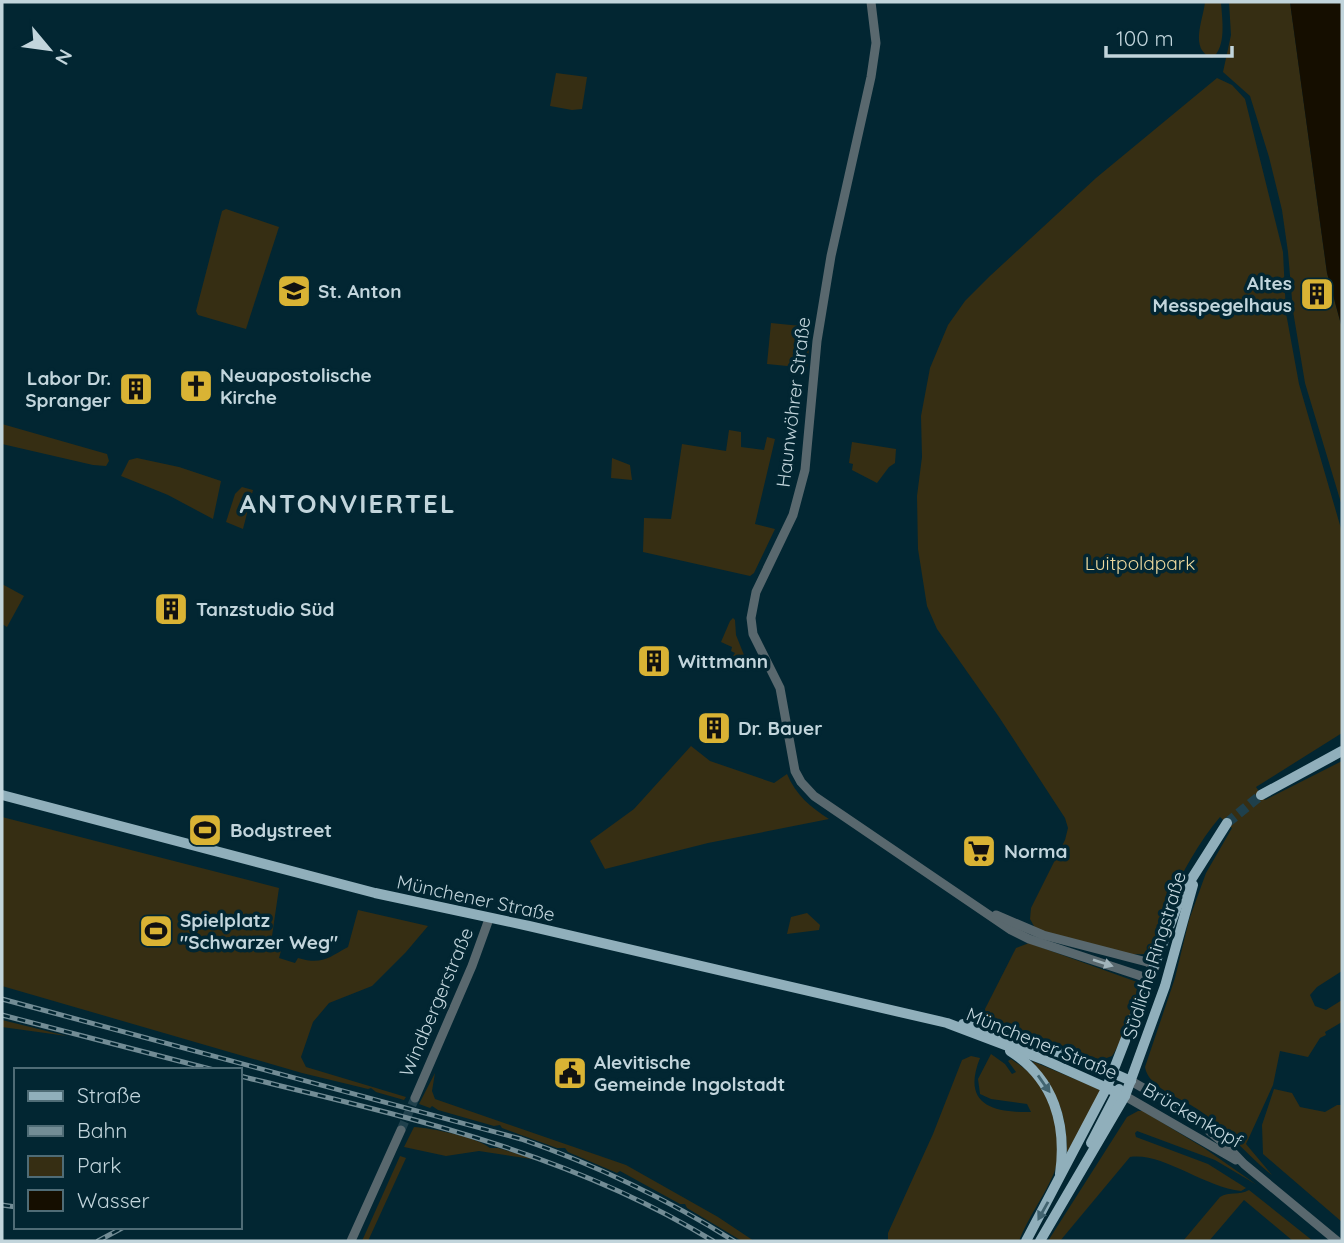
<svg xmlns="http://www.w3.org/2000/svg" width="1344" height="1243" font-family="Quicksand,sans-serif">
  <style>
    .green { fill: #362e13 }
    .water { fill: #150e00 }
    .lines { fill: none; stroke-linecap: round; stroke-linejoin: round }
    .minor-tunnel { stroke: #1f404c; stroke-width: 9; stroke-dasharray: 9 4.5; stroke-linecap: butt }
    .major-tunnel { stroke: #1f404c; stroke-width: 10; stroke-dasharray: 10 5; stroke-linecap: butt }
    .minor { stroke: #59686e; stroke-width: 9 }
    .major { stroke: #90afbb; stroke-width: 10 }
    .rail-casing { stroke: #728c95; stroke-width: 5 }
    .rail { stroke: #022632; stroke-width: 2.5; stroke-dasharray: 8; stroke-linecap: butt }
    .oneway { fill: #a2b4bb }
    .oneway2 { fill: #426470 }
    .labels { text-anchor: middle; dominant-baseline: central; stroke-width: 7; stroke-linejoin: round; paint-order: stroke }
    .poi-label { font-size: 19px; font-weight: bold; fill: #c2d5dc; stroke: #022632; text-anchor: start }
    .street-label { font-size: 19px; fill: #c2d5dc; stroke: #022632 }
    .park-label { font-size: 19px; fill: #eeda9f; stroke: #022632 }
    .district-label { font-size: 26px; font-weight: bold; letter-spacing: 2px; fill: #c2d5dc; stroke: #022632 }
  </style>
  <rect width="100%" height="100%" fill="#022632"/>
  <g class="green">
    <path d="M1205 2H1221C1222 19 1227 47 1212 58 1189 49 1203 21 1205 2Z"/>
    <path d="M1229 2H1290L1327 273 1342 328V506L1305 383 1293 311 1288 252 1282 210 1269 157 1250 96 1223 72 1231 35Z"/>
    <path d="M556 73 587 77 582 109 572 110 550 106Z"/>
    <path d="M1217 78 1232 85 1245 99 1283 252 1286 313 1299 384 1342 532V733L1256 787 1265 800 1342 761V971L1317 987 1310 995 1315 1006 1326 1010 1342 1000V1022L1325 1032 1326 1035 1320 1038 1308 1057 1280 1051 1273 1085 1246 1144 1272 1175C1245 1154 1224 1125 1194 1107 1178 1097 1148 1087 1145 1067L1175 978 1189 920 1206 873 1232 828 1220 817C1199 842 1182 872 1169 902 1162 918 1160 940 1148 953 1127 960 1058 936 1035 928L1030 919 1031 908 1065 840 1068 828 1065 818 999 717 937 629 927 606 918 549 917 496 922 457 921 416 930 368 948 325 965 301 990 276 1096 178Z"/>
    <path d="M226 209 279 227 246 329 198 315 196 311 222 211Z"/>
    <path d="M771 323 811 327 807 368 767 364Z"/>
    <path d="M2 424 107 454 109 461 106 466 93 465 2 444Z"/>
    <path d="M729 430 741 432V447L764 450 767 437 775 439 755 524 775 529 754 573 750 576 643 552 644 518 671 519 682 444 726 451Z"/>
    <path d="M852 442 896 449 895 463 889 467 877 483 852 470 853 464 849 463Z"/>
    <path d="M137 458 179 467 221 481 213 519 168 495 121 476 129 460Z"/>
    <path d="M612 458 630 465 632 480 611 478Z"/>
    <path d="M242 487 253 490 243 529 226 522 235 494Z"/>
    <path d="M2 584 24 596 7 627 2 624Z"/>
    <path d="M733 618 735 620 736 635 744 655 742 659 725 668 735 653 731 651 732 647 721 642 730 621Z"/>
    <path d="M691 746 710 761 774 783 787 774C796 795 810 807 829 819L708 843 605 869 590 841 634 809Z"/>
    <path d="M2 817 279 888 271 943 282 947 279 958 295 963 298 958C322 965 328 958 348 947L358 910 428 926 406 952 372 986 329 1003 313 1022 301 1057 306 1067 406 1097 404 1100 376 1092 371 1088 368 1089 302 1073 2 986Z"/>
    <path d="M807 913 820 925 819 930 787 934 791 917Z"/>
    <path d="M1029 943 1137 982C1141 996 1121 1043 1112 1056L1101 1060 985 1017V1009L1016 948Z"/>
    <path d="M2 1020 67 1036 2 1027Z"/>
    <path d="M991 1054 1005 1064 1012 1074 1016 1072 1008 1061 1011 1059C1021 1066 1033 1074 1039 1084 1054 1108 1065 1145 1054 1173 1044 1197 1028 1217 1019 1241H888V1233L933 1134 962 1060 971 1056 980 1058C962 1103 990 1113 1031 1112L1027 1104 991 1099 980 1094 978 1079Z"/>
    <path d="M1032 1061 1101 1090 1067 1153C1066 1109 1058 1095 1032 1061Z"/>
    <path d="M435 1073 432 1091 435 1099 626 1165 718 1217 754 1241H742L687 1208 685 1204H680L620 1171 617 1173 568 1152 565 1148H557L502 1128 500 1125 494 1126 438 1110 432 1106 430 1108 419 1104Z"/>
    <path d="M1274 1089 1292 1093 1300 1107 1325 1112 1337 1105H1342V1222L1263 1154 1262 1125Z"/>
    <path d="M1138 1111H1143L1204 1148 1257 1185 1215 1160 1137 1131 1135 1133 1136 1137 1208 1164 1246 1188 1241 1191C1204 1187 1162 1152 1130 1157L1060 1241H1048L1127 1117Z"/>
    <path d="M414 1127C431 1128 477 1137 490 1148H498L538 1160 479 1151 446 1156 404 1147Z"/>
    <path d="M400 1156 406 1158 368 1241H362Z"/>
    <path d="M1249 1190 1313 1241H1293L1244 1200 1209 1241H1183L1220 1197C1229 1191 1239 1196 1249 1190Z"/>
  </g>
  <path class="water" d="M1290 2H1342V328L1327 273Z"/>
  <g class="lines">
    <path class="minor-tunnel" d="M401 1130 415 1098"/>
    <path class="major-tunnel" d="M1227 823 1261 795"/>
    <g class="minor">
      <path d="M871 2 876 43 871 77 831 256 817 341 805 470 793 515 756 592 751 618 753 634 780 688 795 771 801 782 814 796 1011 930 1029 939 1150 979"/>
      <path d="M996 915 1043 935 1147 962 1155 967"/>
      <path d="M1131 1081 1190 1115 1226 1145 1244 1164 1337 1241"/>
      <path d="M1125 1096 1236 1160"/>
      <path d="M415 1098 472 966 489 919"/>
      <path d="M351 1241 401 1130"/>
    </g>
    <g class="major">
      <path d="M2 795 375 893 529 926 947 1023 1042 1059 1125 1096"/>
      <path d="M1261 795 1342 751"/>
      <path d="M963 1024 1081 1059 1131 1081"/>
      <path d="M1010 1051C1054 1079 1067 1124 1060 1174"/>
      <path d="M1091 1143 1119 1089"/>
      <path d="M1026 1241 1107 1087 1182 894 1227 823"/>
      <path d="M1040 1241 1125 1096 1165 986 1193 885"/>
    </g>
    <g class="rail-casing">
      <g id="rail">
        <path d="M2 999 521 1139C596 1165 667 1199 734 1241"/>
        <path d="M2 1015 214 1070"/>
        <path d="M240 1076C403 1116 569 1152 713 1241"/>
        <path d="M2 1205 16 1207"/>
        <path d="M98 1241 124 1227"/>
      </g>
    </g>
    <use href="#rail" class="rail"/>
  </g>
  <defs><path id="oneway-solid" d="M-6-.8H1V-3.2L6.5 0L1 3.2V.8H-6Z" transform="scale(1.75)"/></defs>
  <use class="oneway" href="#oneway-solid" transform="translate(1103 963) rotate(18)"/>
  <g class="oneway2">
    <use href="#oneway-solid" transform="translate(1044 1084) rotate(55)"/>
    <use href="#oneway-solid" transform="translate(1043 1211) rotate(119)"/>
  </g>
  <defs>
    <g id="school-square" transform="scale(1.75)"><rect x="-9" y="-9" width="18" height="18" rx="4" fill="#d9b334" stroke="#022632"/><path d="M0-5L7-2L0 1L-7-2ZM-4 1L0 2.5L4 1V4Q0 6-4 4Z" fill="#111"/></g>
    <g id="building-square" transform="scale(1.75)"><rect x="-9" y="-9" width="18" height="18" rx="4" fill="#d9b334" stroke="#022632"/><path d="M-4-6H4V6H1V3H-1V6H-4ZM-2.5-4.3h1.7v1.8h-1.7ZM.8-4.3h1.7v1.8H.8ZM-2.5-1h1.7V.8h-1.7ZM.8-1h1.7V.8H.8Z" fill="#111"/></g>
    <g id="church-square" transform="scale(1.75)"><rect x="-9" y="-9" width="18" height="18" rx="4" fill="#d9b334" stroke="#022632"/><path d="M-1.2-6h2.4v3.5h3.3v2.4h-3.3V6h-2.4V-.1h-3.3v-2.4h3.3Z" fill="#111"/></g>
    <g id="stadium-square" transform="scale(1.75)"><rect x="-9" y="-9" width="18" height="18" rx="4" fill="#d9b334" stroke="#022632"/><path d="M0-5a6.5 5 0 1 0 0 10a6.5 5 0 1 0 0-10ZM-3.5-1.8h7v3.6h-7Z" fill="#111"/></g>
    <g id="supermarket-square" transform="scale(1.75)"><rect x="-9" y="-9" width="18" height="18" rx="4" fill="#d9b334" stroke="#022632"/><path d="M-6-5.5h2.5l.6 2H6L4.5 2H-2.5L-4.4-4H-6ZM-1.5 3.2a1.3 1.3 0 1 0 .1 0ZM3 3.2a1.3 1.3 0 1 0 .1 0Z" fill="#111"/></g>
    <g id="civic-square" transform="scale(1.75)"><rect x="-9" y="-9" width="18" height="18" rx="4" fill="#d9b334" stroke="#022632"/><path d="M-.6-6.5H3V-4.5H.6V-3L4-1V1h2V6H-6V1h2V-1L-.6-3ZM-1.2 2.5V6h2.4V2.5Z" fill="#111"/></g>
  </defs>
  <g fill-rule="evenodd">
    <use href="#school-square" x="294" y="291"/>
    <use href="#building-square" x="1317" y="294"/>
    <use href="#church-square" x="196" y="386"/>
    <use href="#building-square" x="136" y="389"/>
    <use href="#building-square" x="171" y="609"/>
    <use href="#building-square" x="654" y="661"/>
    <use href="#building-square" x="714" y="728"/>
    <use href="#stadium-square" x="205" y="830"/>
    <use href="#supermarket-square" x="979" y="851"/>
    <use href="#stadium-square" x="156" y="931"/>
    <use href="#civic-square" x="570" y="1073"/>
  </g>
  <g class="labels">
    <g class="poi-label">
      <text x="1292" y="283" text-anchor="end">Altes<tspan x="1292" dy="22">Messpegelhaus</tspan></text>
      <text x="318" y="291">St. Anton</text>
      <text x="220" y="375">Neuapostolische<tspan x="220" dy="22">Kirche</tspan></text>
      <text x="111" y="378" text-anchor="end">Labor Dr.<tspan x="111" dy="22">Spranger</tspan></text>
      <text x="196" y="609">Tanzstudio Süd</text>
      <text x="678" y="661">Wittmann</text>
      <text x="738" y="728">Dr. Bauer</text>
      <text x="230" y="830">Bodystreet</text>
      <text x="1004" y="851">Norma</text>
      <text x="180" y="920">Spielplatz<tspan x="180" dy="22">"Schwarzer Weg"</tspan></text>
      <text x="594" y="1062">Alevitische<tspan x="594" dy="22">Gemeinde Ingolstadt</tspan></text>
    </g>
    <g class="street-label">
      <text transform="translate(793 402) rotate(-83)">Haunwöhrer Straße</text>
      <text transform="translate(476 898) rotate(12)">Münchener Straße</text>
      <text transform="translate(1154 955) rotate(-73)">Südliche Ringstraße</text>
      <text transform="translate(436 1002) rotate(-67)">Windbergerstraße</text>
      <text transform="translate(1042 1043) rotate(22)">Münchener Straße</text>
      <text transform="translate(1193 1115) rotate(30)">Brückenkopf</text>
    </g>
    <g class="park-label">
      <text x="1140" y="563">Luitpoldpark</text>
    </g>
    <g class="district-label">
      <text x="348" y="503">ANTONVIERTEL</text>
    </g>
  </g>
  <rect width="1344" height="1243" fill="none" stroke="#c2d5dc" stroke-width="7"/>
  <rect x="14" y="1068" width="228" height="161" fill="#022632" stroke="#4f6c76" stroke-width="2"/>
  <rect x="28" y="1091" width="35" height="10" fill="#90afbb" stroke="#4f6c76" stroke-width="2"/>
  <text x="77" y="1103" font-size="21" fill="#c2d5dc">Straße</text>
  <rect x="28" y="1126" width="35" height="10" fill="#728c95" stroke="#4f6c76" stroke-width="2"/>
  <text x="77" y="1138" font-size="21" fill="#c2d5dc">Bahn</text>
  <rect x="28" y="1156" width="35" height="21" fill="#362e13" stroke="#4f6c76" stroke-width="2"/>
  <text x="77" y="1173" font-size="21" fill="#c2d5dc">Park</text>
  <rect x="28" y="1190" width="35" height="21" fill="#150e00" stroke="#4f6c76" stroke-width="2"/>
  <text x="77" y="1208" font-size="21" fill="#c2d5dc">Wasser</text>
  <g transform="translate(49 49) rotate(119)" stroke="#022632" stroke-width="5" paint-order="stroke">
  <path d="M0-5L12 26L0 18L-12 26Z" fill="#c2d5dc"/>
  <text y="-10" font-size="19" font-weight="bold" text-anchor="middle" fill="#c2d5dc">N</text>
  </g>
  <path d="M1106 46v10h126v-10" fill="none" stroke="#c2d5dc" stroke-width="3.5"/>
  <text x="1116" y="46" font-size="21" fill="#c2d5dc" stroke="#022632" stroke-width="5" paint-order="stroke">100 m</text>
</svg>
